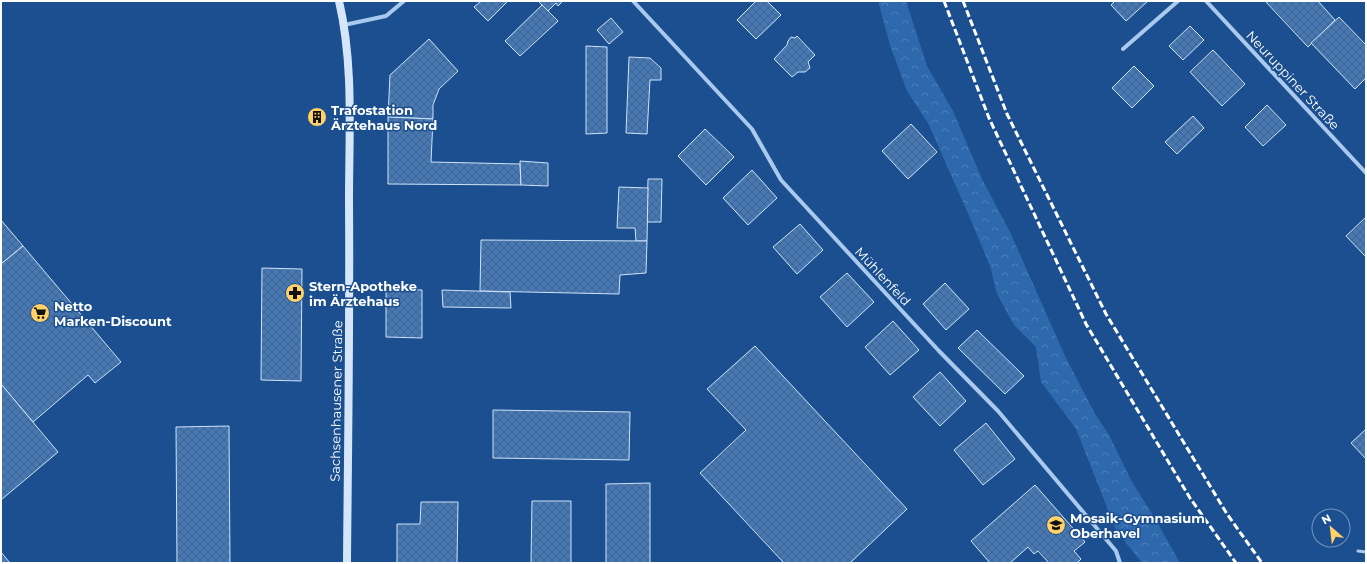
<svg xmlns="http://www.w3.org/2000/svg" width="1367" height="564" font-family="Montserrat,sans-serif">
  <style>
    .forest { fill: url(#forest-crowns) }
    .building { fill: url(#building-cross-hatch); stroke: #cfe3fa }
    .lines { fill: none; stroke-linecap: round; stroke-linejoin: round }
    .service { stroke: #a9c9ee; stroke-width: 3 }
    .minor { stroke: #a9c9ee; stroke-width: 4 }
    .secondary { stroke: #d6e6fa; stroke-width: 8 }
    .rail { stroke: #fff; stroke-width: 3; stroke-dasharray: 7 3; stroke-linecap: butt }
    .labels { text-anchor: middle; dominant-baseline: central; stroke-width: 3; stroke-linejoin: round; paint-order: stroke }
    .street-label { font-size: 13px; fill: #fff; stroke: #1b4f8f }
    .poi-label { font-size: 13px; font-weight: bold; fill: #fff; stroke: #1b4f8f; text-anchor: start }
  </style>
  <defs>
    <pattern id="forest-crowns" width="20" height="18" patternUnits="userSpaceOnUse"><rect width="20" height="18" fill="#2e69ad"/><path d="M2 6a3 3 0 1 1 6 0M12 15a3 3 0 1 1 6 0" fill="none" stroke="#4d80b9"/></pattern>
    <pattern id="building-cross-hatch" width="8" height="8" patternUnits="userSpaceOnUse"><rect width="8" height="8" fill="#4478b7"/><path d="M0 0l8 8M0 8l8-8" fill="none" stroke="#486282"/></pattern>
  </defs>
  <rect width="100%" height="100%" fill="#1b4f8f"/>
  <path class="forest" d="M878 1H906L927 66 953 111 982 179 1010 232 1065 356 1094 412 1109 435 1132 482 1156 520 1180 563H1142L1116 530 1076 429 1041 382 1036 347 1014 325 997 294 990 266 970 218 928 123 907 91 890 45Z"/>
  <g class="building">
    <path d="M481 1H508L488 21 474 7Z"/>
    <path d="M538 1H563L558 6 556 3 548 11Z"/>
    <path d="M756 1H767L781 15 756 39 737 20Z"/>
    <path d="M1115 1H1148L1126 21 1111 5Z"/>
    <path d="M1265 1H1318L1335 20 1308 47Z"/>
    <path d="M542 5 558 21 520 56 505 41Z"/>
    <path d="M1339 17 1366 45V78L1355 89 1311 43Z"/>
    <path d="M611 18 623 32 609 44 597 30Z"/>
    <path d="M1190 26 1204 40 1183 60 1169 46Z"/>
    <path d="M797 36 815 55 808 62 810 68 805 72H798L792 77 774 59 787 45 788 41 791 37 795 38Z"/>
    <path d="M429 39 458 71 439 89 433 105V119L388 117 390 75Z"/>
    <path d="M586 46 607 47V133L586 134Z"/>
    <path d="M1213 50 1245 84 1222 106 1190 72Z"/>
    <path d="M629 57 650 58 661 68V80H650L647 134 626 133Z"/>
    <path d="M1134 66 1154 86 1132 108 1112 88Z"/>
    <path d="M1267 105 1286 125 1263 146 1245 127Z"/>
    <path d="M315 112 320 113 319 122H314Z"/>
    <path d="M1193 116 1204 128 1177 154 1165 142Z"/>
    <path d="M388 117 433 119 431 162 520 164 521 185 388 184Z"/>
    <path d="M911 124 937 152 908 179 882 151Z"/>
    <path d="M705 129 734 157 706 185 678 156Z"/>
    <path d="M520 161 548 163V186L521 185Z"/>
    <path d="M752 170 777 198 748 225 723 198Z"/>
    <path d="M648 179H662L661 222H647Z"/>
    <path d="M619 187 648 188 647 241H636L635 228H617Z"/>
    <path d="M1366 217V257L1346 236Z"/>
    <path d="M1 220 23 246 1 264Z"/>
    <path d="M800 224 823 250 797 274 773 247Z"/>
    <path d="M481 240 647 241 646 273 620 275 619 294 480 291Z"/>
    <path d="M23 246 121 362 95 383 88 375 33 422 1 384V264Z"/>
    <path d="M262 268 302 269 301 381 261 380Z"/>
    <path d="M847 273 874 302 847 327 820 297Z"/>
    <path d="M945 283 969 309 946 330 923 304Z"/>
    <path d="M386 289 422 290V338L386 337Z"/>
    <path d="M442 290 510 292 511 308 443 307Z"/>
    <path d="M893 321 919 350 890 375 865 347Z"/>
    <path d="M977 330 1024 376 1005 394 958 348Z"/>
    <path d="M755 346 907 509 850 563H784L700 473 746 430 707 389Z"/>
    <path d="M940 372 966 401 940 426 913 397Z"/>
    <path d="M1 384 58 452 1 500Z"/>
    <path d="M493 410 630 412 629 460 493 458Z"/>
    <path d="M986 423 1015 459 983 485 954 450Z"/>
    <path d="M229 426 230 563H177L176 427Z"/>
    <path d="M1366 429V459L1351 443Z"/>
    <path d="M650 483V563H606V484Z"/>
    <path d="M1035 485 1085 542 1074 551 1081 559 1077 563H1062V562L1060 563H1049L1038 551 1034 554 1028 547 1010 563H990L971 541Z"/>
    <path d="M532 501H571V563H531Z"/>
    <path d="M421 502H458L457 563H397V524H420Z"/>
    <path d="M1 552 10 563H1Z"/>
  </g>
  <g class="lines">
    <path class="service" d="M1358 551 1366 552"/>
    <g class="minor">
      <path d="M633 1 752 129 781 180 939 351 998 411 1116 551 1120 563"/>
      <path d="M1206 1 1366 173"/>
      <path d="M344 25 386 16 404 1"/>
      <path d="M1123 49 1178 1"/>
    </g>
    <path class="secondary" d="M339 1C354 65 349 134 349 200 350 321 348 442 347 563"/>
    <g class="rail">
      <path d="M944 1 989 118 1086 324 1190 498 1236 563"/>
      <path d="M963 1 1007 114 1106 314 1227 514 1262 563"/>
    </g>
  </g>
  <defs>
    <g id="building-disc" transform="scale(1)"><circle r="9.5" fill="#ffd166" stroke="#1b4f8f"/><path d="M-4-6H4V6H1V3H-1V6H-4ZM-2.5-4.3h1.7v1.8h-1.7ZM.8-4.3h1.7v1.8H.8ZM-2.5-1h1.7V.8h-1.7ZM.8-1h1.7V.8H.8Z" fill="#111"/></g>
    <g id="pharmacy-disc" transform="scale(1)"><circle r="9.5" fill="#ffd166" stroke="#1b4f8f"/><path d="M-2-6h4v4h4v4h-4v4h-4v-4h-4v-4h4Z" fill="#111"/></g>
    <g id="supermarket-disc" transform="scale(1)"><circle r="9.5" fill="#ffd166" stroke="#1b4f8f"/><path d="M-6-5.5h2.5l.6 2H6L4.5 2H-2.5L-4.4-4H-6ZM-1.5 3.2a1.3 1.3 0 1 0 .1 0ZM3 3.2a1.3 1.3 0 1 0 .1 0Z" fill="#111"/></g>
    <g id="school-disc" transform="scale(1)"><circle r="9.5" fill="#ffd166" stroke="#1b4f8f"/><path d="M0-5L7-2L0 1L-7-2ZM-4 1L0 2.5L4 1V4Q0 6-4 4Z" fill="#111"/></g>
  </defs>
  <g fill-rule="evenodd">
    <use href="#building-disc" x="317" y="117"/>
    <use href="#pharmacy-disc" x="295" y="293"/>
    <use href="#supermarket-disc" x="40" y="313"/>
    <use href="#school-disc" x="1056" y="525"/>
  </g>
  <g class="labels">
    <g class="street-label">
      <text transform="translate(1293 80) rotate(47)">Neuruppiner Straße</text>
      <text transform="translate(883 276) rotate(47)">Mühlenfeld</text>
      <text transform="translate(336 401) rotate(-89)">Sachsenhausener Straße</text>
    </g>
    <g class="poi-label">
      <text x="331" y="110">Trafostation<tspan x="331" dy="15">Ärztehaus Nord</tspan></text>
      <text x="309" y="286">Stern-Apotheke<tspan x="309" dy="15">im Ärztehaus</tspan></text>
      <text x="54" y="306">Netto<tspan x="54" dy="15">Marken-Discount</tspan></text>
      <text x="1070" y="518">Mosaik-Gymnasium<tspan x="1070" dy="15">Oberhavel</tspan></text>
    </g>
  </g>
  <rect width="1367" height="564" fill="none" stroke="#ffffff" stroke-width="4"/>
  <g transform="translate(1331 528) rotate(332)"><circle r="19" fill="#1b4f8f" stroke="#7695bc"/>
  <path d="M0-3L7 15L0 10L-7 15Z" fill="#ffd166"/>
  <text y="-6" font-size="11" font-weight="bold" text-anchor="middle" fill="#ffffff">N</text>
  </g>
</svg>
